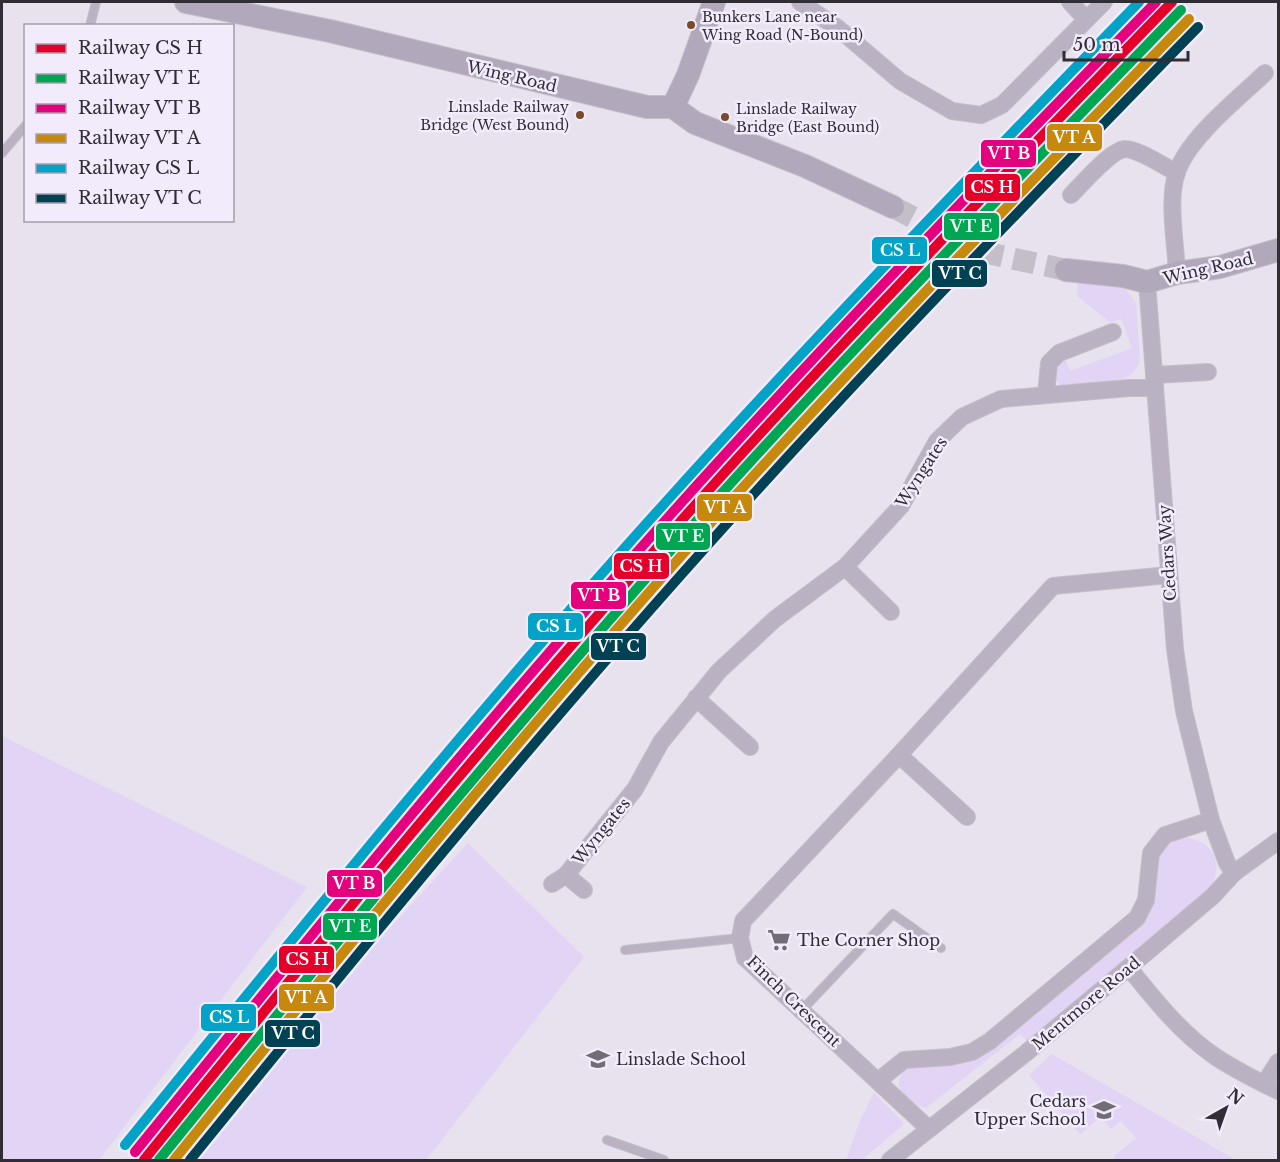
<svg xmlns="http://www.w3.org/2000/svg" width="1280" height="1162" font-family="'Libre Baskerville',serif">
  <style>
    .green { fill: #e2d4f4 }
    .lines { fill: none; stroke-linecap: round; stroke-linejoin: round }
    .secondary-tunnel { stroke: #c3bec8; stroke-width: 22; stroke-dasharray: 22 11; stroke-linecap: butt }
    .lane-casing { stroke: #c3bfc7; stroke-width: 10 }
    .street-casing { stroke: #c3bfc7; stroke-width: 18 }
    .secondary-casing { stroke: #c3bfc7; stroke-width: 24 }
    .lane { stroke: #bab2c2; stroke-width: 8 }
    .street { stroke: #bab2c2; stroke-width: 16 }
    .secondary { stroke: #b1a8bc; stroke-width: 22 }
    .rail-1-casing { stroke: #f2ebfc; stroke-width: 15 }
    .rail-2-casing { stroke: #f2ebfc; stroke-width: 15 }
    .rail-3-casing { stroke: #f2ebfc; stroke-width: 15 }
    .rail-4-casing { stroke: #f2ebfc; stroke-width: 15 }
    .rail-5-casing { stroke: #f2ebfc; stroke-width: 15 }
    .rail-6-casing { stroke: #f2ebfc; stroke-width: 15 }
    .rail-1 { stroke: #e4002b; stroke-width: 10 }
    .rail-2 { stroke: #00a651; stroke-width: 10 }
    .rail-3 { stroke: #e5007d; stroke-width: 10 }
    .rail-4 { stroke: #c6880d; stroke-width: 10 }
    .rail-5 { stroke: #02a3c6; stroke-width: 10 }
    .rail-6 { stroke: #004153; stroke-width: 10 }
    .bus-dot { fill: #7a4b2a; stroke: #f2ebfc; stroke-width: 2 }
    .labels { text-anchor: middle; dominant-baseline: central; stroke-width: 5; stroke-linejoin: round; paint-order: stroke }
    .bus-label { font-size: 14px; fill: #312d35; stroke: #f2ebfc; text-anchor: start }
    .street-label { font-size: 16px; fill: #312d35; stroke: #f2ebfc }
    .poi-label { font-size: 16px; fill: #312d35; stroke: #f2ebfc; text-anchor: start }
    .line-badge { stroke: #f2ebfc; stroke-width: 2 }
    .badge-label { font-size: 16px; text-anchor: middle; font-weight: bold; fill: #fff }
  </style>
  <rect width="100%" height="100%" fill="#e7e2ed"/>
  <g class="green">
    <path d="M1078 281 1116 285 1127 291 1136 303 1140 362 1132 374 1122 379 1071 389 1062 386 1055 380 1054 364 1065 357 1070 371 1132 348 1121 319 1110 322 1077 296Z"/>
    <path d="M2 736 307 887 99 1160H2Z"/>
    <path d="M1175 837C1209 836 1228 859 1209 890L1027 1041 1020 1034 926 1108C904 1103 888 1085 908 1066L996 1044 1137 929 1145 920 1158 849Z"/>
    <path d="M468 843 584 957 426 1160H192L268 1060Z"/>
    <path d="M1052 1054 1236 1160H1113L1114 1156 1136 1138 1121 1121 1111 1129 1101 1117 1080 1134 1029 1075Z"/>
    <path d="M874 1093 902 1121 903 1125 862 1160H846L860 1121Z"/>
  </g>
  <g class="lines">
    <path class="secondary-tunnel" d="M893 207 978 251 1066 270"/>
    <g class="lane-casing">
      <g id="lane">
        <path d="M90 26 96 2"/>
        <path d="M2 153 26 125"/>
        <path d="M625 950 740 938"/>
        <path d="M802 1010 893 914 941 948"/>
        <path d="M607 1140 664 1160"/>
      </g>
    </g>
    <g class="street-casing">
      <g id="street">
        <path d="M800 2 839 29 900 81 952 111 981 115 1002 105 1104 2"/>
        <path d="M1070 2 1086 19"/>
        <path d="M1071 195C1082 184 1111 150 1125 149 1138 149 1164 166 1177 173"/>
        <path d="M1177 273C1176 244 1167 200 1177 172 1189 137 1238 99 1265 73"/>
        <path d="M1147 282 1175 649 1184 711 1211 820 1227 863 1234 873"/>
        <path d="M1154 375 1208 372"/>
        <path d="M1046 394 1049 363 1059 353 1113 332"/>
        <path d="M845 567 891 612"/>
        <path d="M696 698 750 747"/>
        <path d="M899 755 967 817"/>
        <path d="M566 875 584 890"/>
        <path d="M552 884 566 875 635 789 661 742 719 671 775 619 845 567 901 506 937 441 962 417 1001 399 1129 388H1155"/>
        <path d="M1129 968C1154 999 1180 1032 1213 1055 1233 1069 1256 1080 1278 1091"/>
        <path d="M878 1081 904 1060 950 1057 972 1052 990 1041 1137 918 1146 900 1151 853 1165 835 1211 820"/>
        <path d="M1264 1084 1278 1062"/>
        <path d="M929 1129 745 958 740 938 743 921 899 755 1053 586 1169 575"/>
        <path d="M890 1160 1026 1053 1147 952 1213 896 1234 873 1278 841"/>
      </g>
    </g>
    <g class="secondary-casing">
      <g id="secondary">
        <path d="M186 2 330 31 647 107H673L695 123 805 166 893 207"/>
        <path d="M673 107 688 75 714 2"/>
        <path d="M1066 270 1123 276 1147 282 1177 273 1220 267 1278 250"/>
      </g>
    </g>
    <use href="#lane" class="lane"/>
    <use href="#street" class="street"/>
    <use href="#secondary" class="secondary"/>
    <g class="rail-1-casing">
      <path id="rail-1" d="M144 1160C318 944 495 729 680 522 839 344 1006 173 1172 2"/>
    </g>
    <g class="rail-2-casing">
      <path id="rail-2" d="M159 1160C331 948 505 737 686 533 846 354 1014 182 1181 10"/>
    </g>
    <g class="rail-3-casing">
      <path id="rail-3" d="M135 1152C310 936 486 720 672 513 829 338 992 170 1156 2"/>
    </g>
    <g class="rail-4-casing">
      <path id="rail-4" d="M174 1160C345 949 517 740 698 537 857 360 1023 190 1189 19"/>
    </g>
    <g class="rail-5-casing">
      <path id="rail-5" d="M125 1145C301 928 477 711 664 504 818 333 979 167 1139 2"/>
    </g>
    <g class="rail-6-casing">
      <path id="rail-6" d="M190 1160C358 953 527 747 705 548 864 370 1031 198 1198 27"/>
    </g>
    <use href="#rail-1" class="rail-1"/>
    <use href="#rail-2" class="rail-2"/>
    <use href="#rail-3" class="rail-3"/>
    <use href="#rail-4" class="rail-4"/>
    <use href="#rail-5" class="rail-5"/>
    <use href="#rail-6" class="rail-6"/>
  </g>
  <defs>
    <g id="supermarket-bare" transform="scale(1.8)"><path d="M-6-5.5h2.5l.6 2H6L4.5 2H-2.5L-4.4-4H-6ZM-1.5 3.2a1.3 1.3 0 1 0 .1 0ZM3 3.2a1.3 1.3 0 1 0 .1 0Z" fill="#716c75" stroke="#f2ebfc" stroke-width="2.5" paint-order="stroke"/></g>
    <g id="school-bare" transform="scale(1.8)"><path d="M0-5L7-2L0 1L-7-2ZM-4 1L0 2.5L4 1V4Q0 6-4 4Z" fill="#716c75" stroke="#f2ebfc" stroke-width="2.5" paint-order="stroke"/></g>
  </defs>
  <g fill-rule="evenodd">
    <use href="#supermarket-bare" x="779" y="940"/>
    <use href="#school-bare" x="598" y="1059"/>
    <use href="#school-bare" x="1104" y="1110"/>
  </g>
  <g class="bus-dot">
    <circle cx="691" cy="25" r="5"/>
    <circle cx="580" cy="115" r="5"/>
    <circle cx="725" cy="117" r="5"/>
  </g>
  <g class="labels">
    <g class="bus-label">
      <text x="702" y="17">Bunkers Lane near<tspan x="702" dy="18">Wing Road (N-Bound)</tspan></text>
      <text x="569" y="107" text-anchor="end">Linslade Railway<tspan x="569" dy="18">Bridge (West Bound)</tspan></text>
      <text x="736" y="109">Linslade Railway<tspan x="736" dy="18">Bridge (East Bound)</tspan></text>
    </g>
    <g class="street-label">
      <text transform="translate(512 76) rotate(13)">Wing Road</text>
      <text transform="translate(1208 268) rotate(-13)">Wing Road</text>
      <text transform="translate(921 472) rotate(-57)">Wyngates</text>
      <text transform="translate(1167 553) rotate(-94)">Cedars Way</text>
      <text transform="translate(601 831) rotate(-51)">Wyngates</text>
      <text transform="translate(794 1001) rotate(44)">Finch Crescent</text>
      <text transform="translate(1086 1003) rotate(-40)">Mentmore Road</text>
    </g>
    <g class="poi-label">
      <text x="797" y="940">The Corner Shop</text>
      <text x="616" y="1059">Linslade School</text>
      <text x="1086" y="1101" text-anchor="end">Cedars<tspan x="1086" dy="18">Upper School</tspan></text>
    </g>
  </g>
  <g class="line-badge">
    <rect x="1046" y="123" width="57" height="29" rx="6" fill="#c6880d"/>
    <rect x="980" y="139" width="57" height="29" rx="6" fill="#e5007d"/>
    <rect x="964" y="173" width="57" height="29" rx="6" fill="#e4002b"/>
    <rect x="943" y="212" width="57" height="29" rx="6" fill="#00a651"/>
    <rect x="871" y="236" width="57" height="29" rx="6" fill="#02a3c6"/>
    <rect x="931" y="259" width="57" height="29" rx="6" fill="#004153"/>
    <rect x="696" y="493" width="57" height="29" rx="6" fill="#c6880d"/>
    <rect x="655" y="522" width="56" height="29" rx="6" fill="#00a651"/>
    <rect x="613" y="552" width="57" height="28" rx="6" fill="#e4002b"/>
    <rect x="570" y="581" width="57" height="29" rx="6" fill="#e5007d"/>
    <rect x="527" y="612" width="57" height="29" rx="6" fill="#02a3c6"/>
    <rect x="590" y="632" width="57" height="29" rx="6" fill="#004153"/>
    <rect x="326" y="869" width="57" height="29" rx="6" fill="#e5007d"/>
    <rect x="322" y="912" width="56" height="29" rx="6" fill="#00a651"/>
    <rect x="278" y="945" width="57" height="29" rx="6" fill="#e4002b"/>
    <rect x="278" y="983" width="57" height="29" rx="6" fill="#c6880d"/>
    <rect x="200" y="1003" width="57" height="29" rx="6" fill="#02a3c6"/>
    <rect x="264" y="1019" width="57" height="29" rx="6" fill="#004153"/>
  </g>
  <g class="badge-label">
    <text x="1074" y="143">VT A</text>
    <text x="1009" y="159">VT B</text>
    <text x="992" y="193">CS H</text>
    <text x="971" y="232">VT E</text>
    <text x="900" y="256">CS L</text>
    <text x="960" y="279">VT C</text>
    <text x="725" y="513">VT A</text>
    <text x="683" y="542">VT E</text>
    <text x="641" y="572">CS H</text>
    <text x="599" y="601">VT B</text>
    <text x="556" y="632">CS L</text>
    <text x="618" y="652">VT C</text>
    <text x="354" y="889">VT B</text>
    <text x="350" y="932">VT E</text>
    <text x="307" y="965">CS H</text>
    <text x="306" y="1003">VT A</text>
    <text x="229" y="1023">CS L</text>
    <text x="293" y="1039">VT C</text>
  </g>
  <rect width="1280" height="1162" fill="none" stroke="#312d35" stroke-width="6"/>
  <rect x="24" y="24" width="210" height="198" fill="#f2ebfc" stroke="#a59fac" stroke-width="1.5"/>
  <rect x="36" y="44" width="30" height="9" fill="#e4002b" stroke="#a59fac" stroke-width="1.5"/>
  <text x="78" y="54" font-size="18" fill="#312d35">Railway CS H</text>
  <rect x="36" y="74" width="30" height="9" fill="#00a651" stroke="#a59fac" stroke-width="1.5"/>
  <text x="78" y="84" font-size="18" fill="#312d35">Railway VT E</text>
  <rect x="36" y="104" width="30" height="9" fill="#e5007d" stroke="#a59fac" stroke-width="1.5"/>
  <text x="78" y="114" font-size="18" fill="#312d35">Railway VT B</text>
  <rect x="36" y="134" width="30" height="9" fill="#c6880d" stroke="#a59fac" stroke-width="1.5"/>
  <text x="78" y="144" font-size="18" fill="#312d35">Railway VT A</text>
  <rect x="36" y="164" width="30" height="9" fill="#02a3c6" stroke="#a59fac" stroke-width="1.5"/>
  <text x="78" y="174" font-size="18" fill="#312d35">Railway CS L</text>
  <rect x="36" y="194" width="30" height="9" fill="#004153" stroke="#a59fac" stroke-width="1.5"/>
  <text x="78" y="204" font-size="18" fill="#312d35">Railway VT C</text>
  <g transform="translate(1226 1108) rotate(40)" stroke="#f2ebfc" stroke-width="4.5" paint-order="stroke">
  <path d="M0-4.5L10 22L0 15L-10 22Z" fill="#312d35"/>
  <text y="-9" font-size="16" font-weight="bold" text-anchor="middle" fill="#312d35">N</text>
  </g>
  <path d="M1064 51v9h124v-9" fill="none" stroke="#312d35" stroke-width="3"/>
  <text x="1073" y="51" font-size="18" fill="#312d35" stroke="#f2ebfc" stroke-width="4.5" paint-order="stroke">50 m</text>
</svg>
